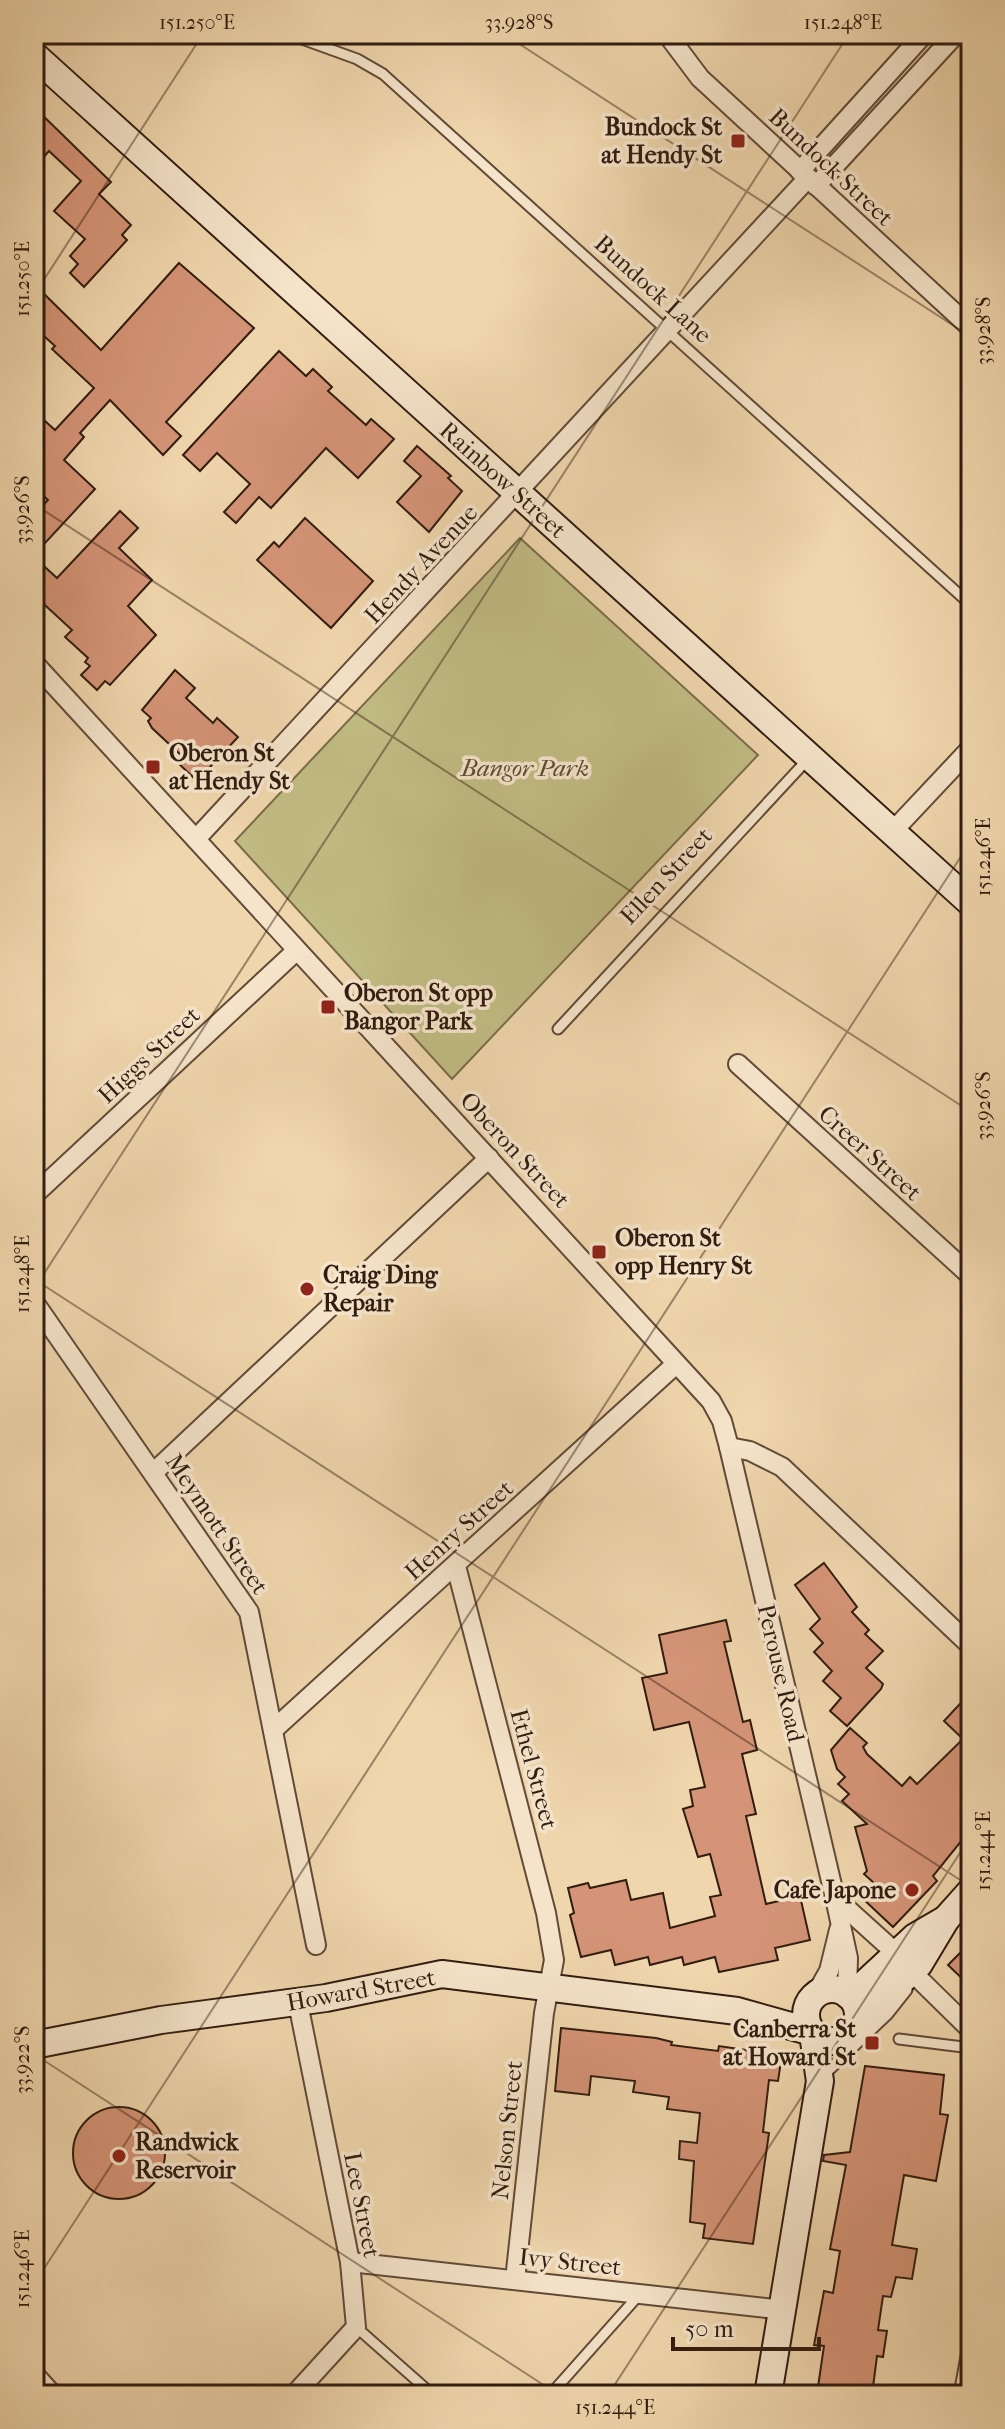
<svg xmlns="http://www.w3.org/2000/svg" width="1005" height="2429" font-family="'IM FELL French Canon',serif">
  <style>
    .green { fill: #c1bc84; stroke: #796c4a; stroke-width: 2 }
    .building { fill: #d59477; stroke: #311c10; stroke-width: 2 }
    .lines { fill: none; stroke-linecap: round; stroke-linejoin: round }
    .lane-casing { stroke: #614a37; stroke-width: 13 }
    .street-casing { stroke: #614a37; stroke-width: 22 }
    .secondary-casing { stroke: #311c10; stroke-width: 30 }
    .lane { stroke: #f5e4ca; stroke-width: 9 }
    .street { stroke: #f5e4ca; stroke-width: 18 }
    .secondary { stroke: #f5e4ca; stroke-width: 26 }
    .ticks { fill: none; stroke: #311c10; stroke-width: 2; stroke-opacity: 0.45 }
    .poi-dot { fill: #8f2418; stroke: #f5e4ca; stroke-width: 3 }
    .labels { text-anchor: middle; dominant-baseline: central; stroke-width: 7; stroke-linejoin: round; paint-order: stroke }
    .poi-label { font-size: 24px; font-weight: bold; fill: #311c10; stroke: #f5e4ca; text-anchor: start }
    .street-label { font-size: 24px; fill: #311c10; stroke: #f5e4ca }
    .park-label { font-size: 24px; font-style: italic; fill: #5c4c33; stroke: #f5e4ca }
    .neatline { fill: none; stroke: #311c10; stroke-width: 3 }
    .ticks-label { font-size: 20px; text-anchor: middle; fill: #311c10 }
  </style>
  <rect width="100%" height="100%" fill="#f0d6ad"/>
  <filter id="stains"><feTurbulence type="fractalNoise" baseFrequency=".0025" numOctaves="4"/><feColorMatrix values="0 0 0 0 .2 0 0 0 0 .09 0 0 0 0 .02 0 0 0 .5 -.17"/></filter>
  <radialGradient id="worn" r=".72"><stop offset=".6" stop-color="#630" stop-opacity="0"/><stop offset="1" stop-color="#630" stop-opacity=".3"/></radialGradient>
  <path class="green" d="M520 538 758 755 452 1079 235 841Z"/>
  <g class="building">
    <path d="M34 107 111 182 99 194 131 225 122 235 127 240 84 287 70 273 78 264 70 256 85 239 54 211 81 181 49 151 34 168Z"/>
    <path d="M179 263 254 328 166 422 181 436 163 455 110 400 80 433 84 437 64 460 95 489 34 555V515L48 500 34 487V411L55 430 94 388 52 349 55 346 34 327V284L101 350Z"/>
    <path d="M279 351 306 376 313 369 332 387 328 391 366 425 371 419 394 439 358 478 326 448 271 508 259 497 236 523 224 512 250 484 217 453 200 471 183 455Z"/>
    <path d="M417 446 451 476 448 478 462 491 429 532 397 502 421 476 404 461Z"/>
    <path d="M120 511 138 528 119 548 152 580 128 606 156 635 110 685 105 681 97 690 81 675 90 666 85 662 88 658 65 637 72 630 34 595V557L57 578Z"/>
    <path d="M305 518 373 581 331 628 257 560 274 542 279 547Z"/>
    <path d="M175 670 195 688 186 698 213 723 217 718 238 737 197 781 177 762 182 756 152 728 148 721 151 718 142 710Z"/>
    <path d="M824 1563 857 1607 852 1612 869 1630 865 1634 883 1651 866 1668 883 1684 881 1689 847 1726 830 1711 841 1698 823 1681 832 1671 814 1652 823 1643 810 1629 820 1619 795 1585Z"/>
    <path d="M726 1620 731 1641 724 1642 743 1722 750 1720 757 1750 742 1754 756 1814 746 1816 766 1904 800 1896 810 1940 775 1948 778 1960 719 1972 715 1957 684 1965 682 1957 650 1965 648 1957 615 1965 611 1950 581 1957 570 1915 574 1913 568 1888 588 1883 590 1888 626 1880 631 1900 663 1893 670 1928 715 1916 710 1897 721 1895 710 1854 698 1857 683 1809 693 1806 690 1790 705 1787 689 1722 654 1730 642 1678 667 1673 659 1635Z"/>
    <path d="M971 1692V1829L933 1876 937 1881 893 1927 861 1897 874 1883 864 1874 867 1871 855 1827 867 1824 842 1801 849 1794 838 1784 845 1777 837 1769 831 1750 850 1728 867 1743 863 1747 867 1754 902 1786 910 1777 917 1784 963 1739 944 1721Z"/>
    <path d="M971 1942V1987L948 1965Z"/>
    <path d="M561 2028 656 2038 672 2042 671 2045 718 2051 719 2046 782 2055 778 2081 769 2080 763 2132 769 2133 753 2244 703 2238 705 2224 690 2222 694 2161 679 2159 680 2141 697 2143 700 2113 667 2109 669 2097 633 2092 635 2081 591 2076 589 2095 555 2091Z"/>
    <path d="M865 2066 944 2075 940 2114 948 2115 936 2181 904 2175 892 2245 917 2249 912 2279 896 2277 891 2297 883 2296 878 2330 887 2331 883 2357 877 2356 872 2395 818 2387 824 2346 814 2345 824 2291 833 2293 840 2251 830 2249 846 2165 823 2161 824 2155 850 2152Z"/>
    <circle cx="119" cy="2153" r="46"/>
  </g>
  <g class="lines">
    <g class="lane-casing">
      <g id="lane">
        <path d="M288 34 357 59 383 74 971 605"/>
        <path d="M558 1029 808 759"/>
        <path d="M899 2039 971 2048"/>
        <path d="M825 2074 888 2014 907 1990"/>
        <path d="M356 2327 433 2395"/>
        <path d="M550 2395 638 2296"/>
        <path d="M959 2395 971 2328"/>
      </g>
    </g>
    <g class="street-casing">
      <g id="street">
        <path d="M667 34 700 78 971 328"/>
        <path d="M800 171 924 34"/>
        <path d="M816 186 956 34"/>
        <path d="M34 663 711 1401 722 1421 729 1447 835 1898 848 1958 847 1994"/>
        <path d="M893 831 971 748"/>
        <path d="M196 839 808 178"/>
        <path d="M738 1064 971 1276"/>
        <path d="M34 1195 296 951"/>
        <path d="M34 1302 249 1612 316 1945"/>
        <path d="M729 1447 750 1451 782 1467 971 1646"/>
        <path d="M153 1473 489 1158"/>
        <path d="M456 1566 546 1913 554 1960 544 2013 515 2280"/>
        <path d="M273 1730 676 1364"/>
        <path d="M835 1898 897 1954"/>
        <path d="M911 1971 971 2030"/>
        <path d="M816 1994 829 1971 839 1930"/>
        <path d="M350 2262 784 2310"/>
        <path d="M34 2374 53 2395"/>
        <path d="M294 2395 356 2327 350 2262 298 2003"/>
      </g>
    </g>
    <g class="secondary-casing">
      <g id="secondary">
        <path d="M36 57 971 903"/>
        <circle cx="832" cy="2015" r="26"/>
        <path d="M848 1995 860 1988 915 1937 946 1919"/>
        <path d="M857 2022 919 1964 946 1919 971 1891"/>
        <path d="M34 2045 161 2020 326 1998 442 1974 737 2011 812 2032"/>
        <path d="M768 2395 820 2081 813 2034"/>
      </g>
    </g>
    <use href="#lane" class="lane"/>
    <use href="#street" class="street"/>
    <use href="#secondary" class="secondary"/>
  </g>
  <path class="ticks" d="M504 34 971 337M34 295 203 34M34 504 971 1112M34 1279 971 1887M34 1289 849 34M34 2054 559 2395M34 2284 971 841M608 2395 971 1836"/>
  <g class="poi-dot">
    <rect x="730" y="133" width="16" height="16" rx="4"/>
    <rect x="145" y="759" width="16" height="16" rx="4"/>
    <rect x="320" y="999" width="16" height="16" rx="4"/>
    <rect x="591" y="1244" width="16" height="16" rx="4"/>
    <circle cx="307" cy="1289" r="8"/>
    <circle cx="912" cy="1890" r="8"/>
    <rect x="864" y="2035" width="16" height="16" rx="4"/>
    <circle cx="119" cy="2156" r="8"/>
  </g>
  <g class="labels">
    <g class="poi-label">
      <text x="722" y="127" text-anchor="end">Bundock St<tspan x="722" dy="28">at Hendy St</tspan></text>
      <text x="169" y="753">Oberon St<tspan x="169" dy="28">at Hendy St</tspan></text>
      <text x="344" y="993">Oberon St opp<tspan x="344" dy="28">Bangor Park</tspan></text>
      <text x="615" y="1238">Oberon St<tspan x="615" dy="28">opp Henry St</tspan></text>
      <text x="323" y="1275">Craig Ding<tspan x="323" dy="28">Repair</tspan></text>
      <text x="896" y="1890" text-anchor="end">Cafe Japone</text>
      <text x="856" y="2029" text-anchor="end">Canberra St<tspan x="856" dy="28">at Howard St</tspan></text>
      <text x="135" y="2142">Randwick<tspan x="135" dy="28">Reservoir</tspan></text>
    </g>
    <g class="street-label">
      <text transform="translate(831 167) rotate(43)">Bundock Street</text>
      <text transform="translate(653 289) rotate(42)">Bundock Lane</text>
      <text transform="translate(503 480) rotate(42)">Rainbow Street</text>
      <text transform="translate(421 564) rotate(-47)">Hendy Avenue</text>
      <text transform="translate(666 876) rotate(-47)">Ellen Street</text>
      <text transform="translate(149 1055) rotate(-43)">Higgs Street</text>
      <text transform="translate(515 1150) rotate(47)">Oberon Street</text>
      <text transform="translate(870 1153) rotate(42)">Creer Street</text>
      <text transform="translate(217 1524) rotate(56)">Meymott Street</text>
      <text transform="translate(459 1530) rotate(-42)">Henry Street</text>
      <text transform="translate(781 1673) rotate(77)">Perouse Road</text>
      <text transform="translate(534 1769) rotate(75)">Ethel Street</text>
      <text transform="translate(361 1990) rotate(-10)">Howard Street</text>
      <text transform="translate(507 2130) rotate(-84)">Nelson Street</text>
      <text transform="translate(362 2205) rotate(79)">Lee Street</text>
      <text transform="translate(570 2262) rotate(6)">Ivy Street</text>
    </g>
    <g class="park-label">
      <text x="525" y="768">Bangor Park</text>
    </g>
  </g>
  <rect width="1005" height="2429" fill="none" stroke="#f0d6ad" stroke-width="88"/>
  <path d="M673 2337v12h146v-12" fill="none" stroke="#311c10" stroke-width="4"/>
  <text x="685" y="2337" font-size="24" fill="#311c10" stroke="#f5e4ca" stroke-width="6" paint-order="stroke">50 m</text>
  <rect x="44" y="44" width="917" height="2341" class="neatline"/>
  <g class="ticks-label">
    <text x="197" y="29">151.250°E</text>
    <text x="519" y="29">33.928°S</text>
    <text x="843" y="29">151.248°E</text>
    <text transform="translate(22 279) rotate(-90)" y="7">151.250°E</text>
    <text transform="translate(983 331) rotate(-90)" y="7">33.928°S</text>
    <text transform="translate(22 510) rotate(-90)" y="7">33.926°S</text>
    <text transform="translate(983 857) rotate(-90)" y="7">151.246°E</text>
    <text transform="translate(983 1106) rotate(-90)" y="7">33.926°S</text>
    <text transform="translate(22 1274) rotate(-90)" y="7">151.248°E</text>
    <text transform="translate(983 1851) rotate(-90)" y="7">151.244°E</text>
    <text transform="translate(22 2060) rotate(-90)" y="7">33.922°S</text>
    <text transform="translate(22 2269) rotate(-90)" y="7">151.246°E</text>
    <text x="615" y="2414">151.244°E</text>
  </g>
  <rect width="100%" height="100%" filter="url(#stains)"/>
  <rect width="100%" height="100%" fill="url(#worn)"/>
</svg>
